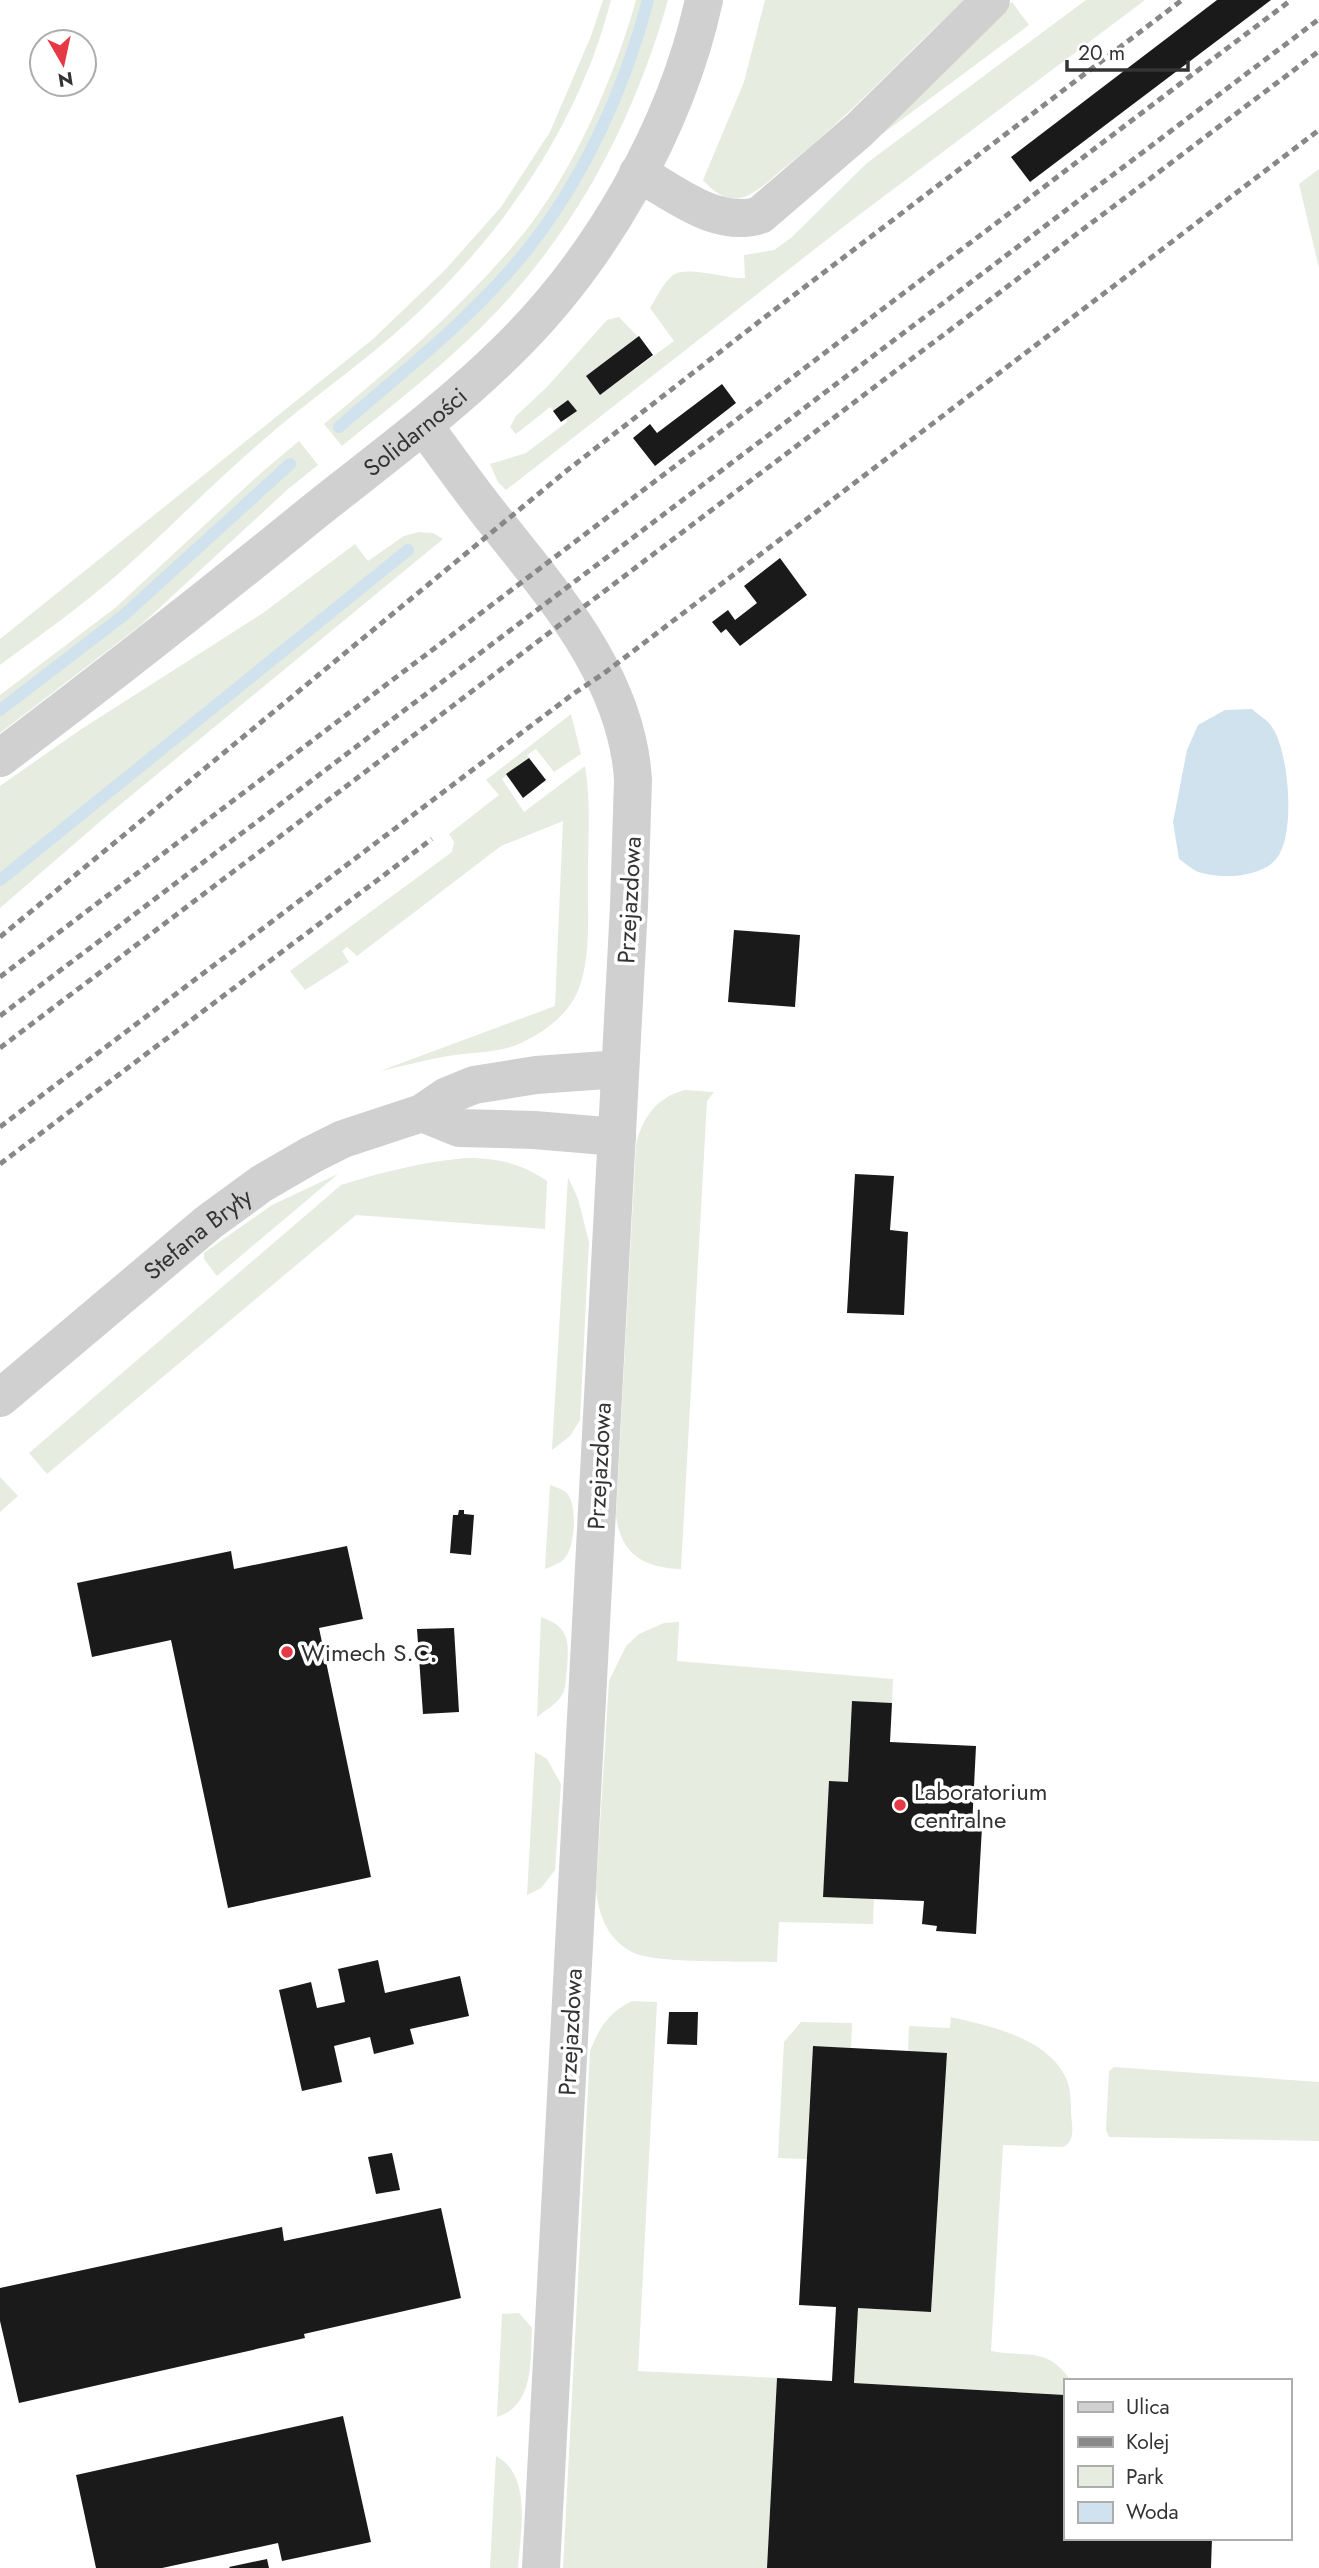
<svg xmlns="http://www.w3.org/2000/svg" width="1319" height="2568" font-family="Jost,sans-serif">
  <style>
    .green { fill: #e6ecdf }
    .water { fill: #cfe2ee }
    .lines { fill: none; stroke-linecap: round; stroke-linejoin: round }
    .stream { stroke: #cfe2ee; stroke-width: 12 }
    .building { fill: #1a1a1a }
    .minor { stroke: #d0d0d0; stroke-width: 38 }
    .rail { stroke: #888; stroke-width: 5; stroke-dasharray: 7 5; stroke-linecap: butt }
    .poi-dot { fill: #e63946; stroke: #fff; stroke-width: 2.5 }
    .labels { text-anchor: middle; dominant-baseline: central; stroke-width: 7; stroke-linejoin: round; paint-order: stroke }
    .street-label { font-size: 24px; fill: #333; stroke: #fff }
    .poi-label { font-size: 24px; fill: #333; stroke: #fff; text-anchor: start }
  </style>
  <rect width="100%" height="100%" fill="#fff"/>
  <g class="green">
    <path d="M603 0H611C577 132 494 247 392 336 349 373 303 405 261 442 211 485 166 532 117 575 80 607 39 636 0 665V639L373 339 445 270 501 207 550 132 591 36Z"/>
    <path d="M636 0H668C635 116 581 222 498 310 451 360 395 403 342 446L324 424C395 365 465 305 524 233 573 172 615 76 636 0Z"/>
    <path d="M765 0H965C904 55 852 114 788 165 774 175 761 191 744 197 727 203 714 192 703 180L744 82Z"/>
    <path d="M1086 0H1145L847 224 506 490 498 482 490 464 526 453 567 422 566 419 576 411 568 400 554 411 550 407 516 434 510 427 516 416 547 387 607 320 619 317 638 337 586 376 600 395 674 341 650 308C657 297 663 283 673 275 686 265 726 279 745 278L744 255 774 250 791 238 867 163Z"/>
    <path d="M1012 2 1029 25 862 149Z"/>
    <path d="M1319 169V268L1299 184Z"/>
    <path d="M299 441 318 465 288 489 141 625 0 733V695L115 608 261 473Z"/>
    <path d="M419 532 433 533 443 539 110 813 0 908V786L80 730 263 613 355 544 368 561 404 536Z"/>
    <path d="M571 714 581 754 554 772 536 749 527 755 529 758 502 779 524 812 585 766C591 801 588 837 588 873 587 911 593 965 574 999 562 1019 542 1033 521 1043 500 1053 472 1052 448 1056 425 1060 403 1066 380 1071L555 1006 563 821 501 846 357 956 347 947 342 951 349 962 305 990 290 971 452 852 454 842 449 834 499 795 486 780Z"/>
    <path d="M685 1090 714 1092 707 1101 681 1569C645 1568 621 1555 616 1516L636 1145C642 1118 657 1097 685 1090Z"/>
    <path d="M466 1158C497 1158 521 1163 547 1181L545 1229 356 1215 47 1474 29 1453 341 1185C383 1172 422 1162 466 1158Z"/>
    <path d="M338 1174 217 1276 204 1259V1253L208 1250 272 1205Z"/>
    <path d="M568 1177 578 1199 589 1242 580 1420 570 1436 552 1450Z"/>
    <path d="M0 1477 18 1496 0 1512Z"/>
    <path d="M550 1485C557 1488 565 1489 569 1496 577 1509 575 1548 564 1559 560 1564 551 1566 545 1569Z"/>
    <path d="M541 1617C570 1627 569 1642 567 1669 566 1675 566 1685 564 1691 559 1703 547 1709 537 1717Z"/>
    <path d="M679 1622 677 1661 893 1679 892 1703 852 1701 848 1782H829L823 1896 874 1899 873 1924 779 1922 777 1962C747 1961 654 1964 632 1952 608 1940 598 1914 596 1889L609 1681 626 1646 639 1634 664 1623Z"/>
    <path d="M535 1752 547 1759 561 1784 555 1870 541 1888 527 1895Z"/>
    <path d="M632 2001 657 2002 638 2371 777 2378 767 2568H563L590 2051C600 2027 608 2013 632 2001Z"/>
    <path d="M951 2017C989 2026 1045 2037 1065 2076 1071 2087 1071 2101 1071 2113 1072 2127 1076 2140 1063 2147L1003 2145 991 2351C1027 2358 1048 2346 1071 2381H1065V2395L854 2383 858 2308 931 2312 947 2054 908 2051 909 2026 950 2028Z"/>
    <path d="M801 2022 852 2023 851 2048 813 2046 807 2159 778 2158 784 2042Z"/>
    <path d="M1114 2067 1319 2082V2141L1109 2137 1106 2130 1109 2071Z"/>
    <path d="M519 2313 532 2328C530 2361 535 2405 497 2417L502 2314Z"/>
    <path d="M496 2456C533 2475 520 2534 518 2568H490Z"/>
  </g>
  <path class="water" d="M1252 709C1258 715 1268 720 1272 727 1289 751 1296 834 1277 858 1262 878 1218 880 1196 871 1190 868 1184 862 1179 859L1173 822 1187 750 1198 725 1225 710Z"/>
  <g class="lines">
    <g class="stream">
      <path d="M339 427C401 373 469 321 522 256 582 183 624 91 648 0"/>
      <path d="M0 710 124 615 290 464"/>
      <path d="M0 880 408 550"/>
    </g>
  </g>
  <g class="building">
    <path d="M1217 0H1271L1030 182 1011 157Z"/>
    <path d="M639 336 653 355 600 395 586 376Z"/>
    <path d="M722 384 736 403 655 466 633 438 650 424 657 433Z"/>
    <path d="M568 400 577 411 561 422 553 411Z"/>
    <path d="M780 558 807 595 740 646 726 629 721 633 712 622 728 610 735 620 757 603 744 586Z"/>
    <path d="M529 758 546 780 523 798 506 774Z"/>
    <path d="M734 930 800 935 795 1007 728 1002Z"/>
    <path d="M855 1174 894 1176 890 1230 908 1232 904 1315 847 1313Z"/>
    <path d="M459 1510H464V1514L474 1515 471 1555 450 1553 453 1515H458Z"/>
    <path d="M347 1546 363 1619 319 1628 371 1877 228 1908 171 1640 92 1657 77 1583 231 1551 234 1569Z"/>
    <path d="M454 1628 459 1712 423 1714 417 1629Z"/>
    <path d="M852 1701 892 1703 890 1742 976 1746 972 1827H982L976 1934 936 1931 937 1926 922 1924 924 1901 823 1897 829 1781 848 1782Z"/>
    <path d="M378 1960 385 1993 460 1976 469 2016 410 2029 414 2044 374 2054 370 2037 334 2046 342 2082 302 2091 279 1990 311 1982 317 2008 345 2002 338 1969Z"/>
    <path d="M669 2012H698L697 2045 667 2044Z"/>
    <path d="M813 2046 947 2053 931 2312 858 2308 854 2383 1065 2395V2538H1212L1211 2568H767L777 2378 832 2381 836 2307 799 2305Z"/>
    <path d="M392 2153 400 2190 376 2194 368 2157Z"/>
    <path d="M441 2208 461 2298 304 2334 305 2338 19 2403 0 2321V2288L282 2227 284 2241Z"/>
    <path d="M343 2416 371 2542 282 2561 278 2543 162 2568H96L76 2475Z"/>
    <path d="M267 2559 269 2568H230L229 2567Z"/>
  </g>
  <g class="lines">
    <g class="minor">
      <path d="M638 173C675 193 716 229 760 215L859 130 991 0"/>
      <path d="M424 426C445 454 466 484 488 512 550 591 627 675 633 780L629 906 541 2568"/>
      <path id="s1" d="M0 758C105 679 208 598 310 515 376 462 445 412 506 352 600 261 676 128 704 0"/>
      <path d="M422 1113 459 1128 534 1130 617 1137"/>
      <path id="s2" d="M0 1398 209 1222 261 1184 311 1155 343 1139 422 1113 447 1096 474 1085 536 1075 620 1069"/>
    </g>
    <g class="rail">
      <path d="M0 937 565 472 756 324 1182 0"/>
      <path d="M0 977 1291 0"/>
      <path d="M0 1016 1319 19"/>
      <path d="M0 1048 1319 51"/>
      <path d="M0 1127 573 694 603 674 1319 130"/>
      <path d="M0 1164 432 839"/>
    </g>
  </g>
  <g class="poi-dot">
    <circle cx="287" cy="1652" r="7"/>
    <circle cx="900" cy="1805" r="7"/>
  </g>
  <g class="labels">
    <g class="street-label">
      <text stroke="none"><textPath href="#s1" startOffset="528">Solidarności</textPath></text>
      <text transform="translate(629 900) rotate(-87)">Przejazdowa</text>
      <text stroke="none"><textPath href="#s2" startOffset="257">Stefana Bryły</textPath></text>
      <text transform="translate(599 1466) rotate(-87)">Przejazdowa</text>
      <text transform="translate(570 2032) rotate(-87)">Przejazdowa</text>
    </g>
    <g class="poi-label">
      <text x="301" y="1652">Wimech S.C.</text>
      <text x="914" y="1791">Laboratorium<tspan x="914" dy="28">centralne</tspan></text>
    </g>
  </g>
  <rect x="1064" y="2379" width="228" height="161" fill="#ffffff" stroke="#adadad" stroke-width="2"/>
  <rect x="1078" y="2402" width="35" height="10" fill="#d0d0d0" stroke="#adadad" stroke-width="2"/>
  <text x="1126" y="2414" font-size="21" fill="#333333">Ulica</text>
  <rect x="1078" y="2437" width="35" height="10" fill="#888888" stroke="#adadad" stroke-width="2"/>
  <text x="1126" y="2449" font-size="21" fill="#333333">Kolej</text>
  <rect x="1078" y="2466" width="35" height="21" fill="#e6ecdf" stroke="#adadad" stroke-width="2"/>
  <text x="1126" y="2484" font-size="21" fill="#333333">Park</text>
  <rect x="1078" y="2502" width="35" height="21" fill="#cfe2ee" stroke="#adadad" stroke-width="2"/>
  <text x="1126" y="2519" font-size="21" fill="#333333">Woda</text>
  <g transform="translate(63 63) rotate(171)"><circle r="33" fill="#ffffff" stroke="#adadad" stroke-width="2"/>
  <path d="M0-5L12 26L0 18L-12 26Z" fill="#e63946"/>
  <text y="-10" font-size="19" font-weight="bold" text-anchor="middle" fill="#333333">N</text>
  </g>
  <path d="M1067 60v10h121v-10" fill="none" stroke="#333333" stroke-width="3.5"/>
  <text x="1078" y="60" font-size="21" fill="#333333" stroke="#ffffff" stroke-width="5" paint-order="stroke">20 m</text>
</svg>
